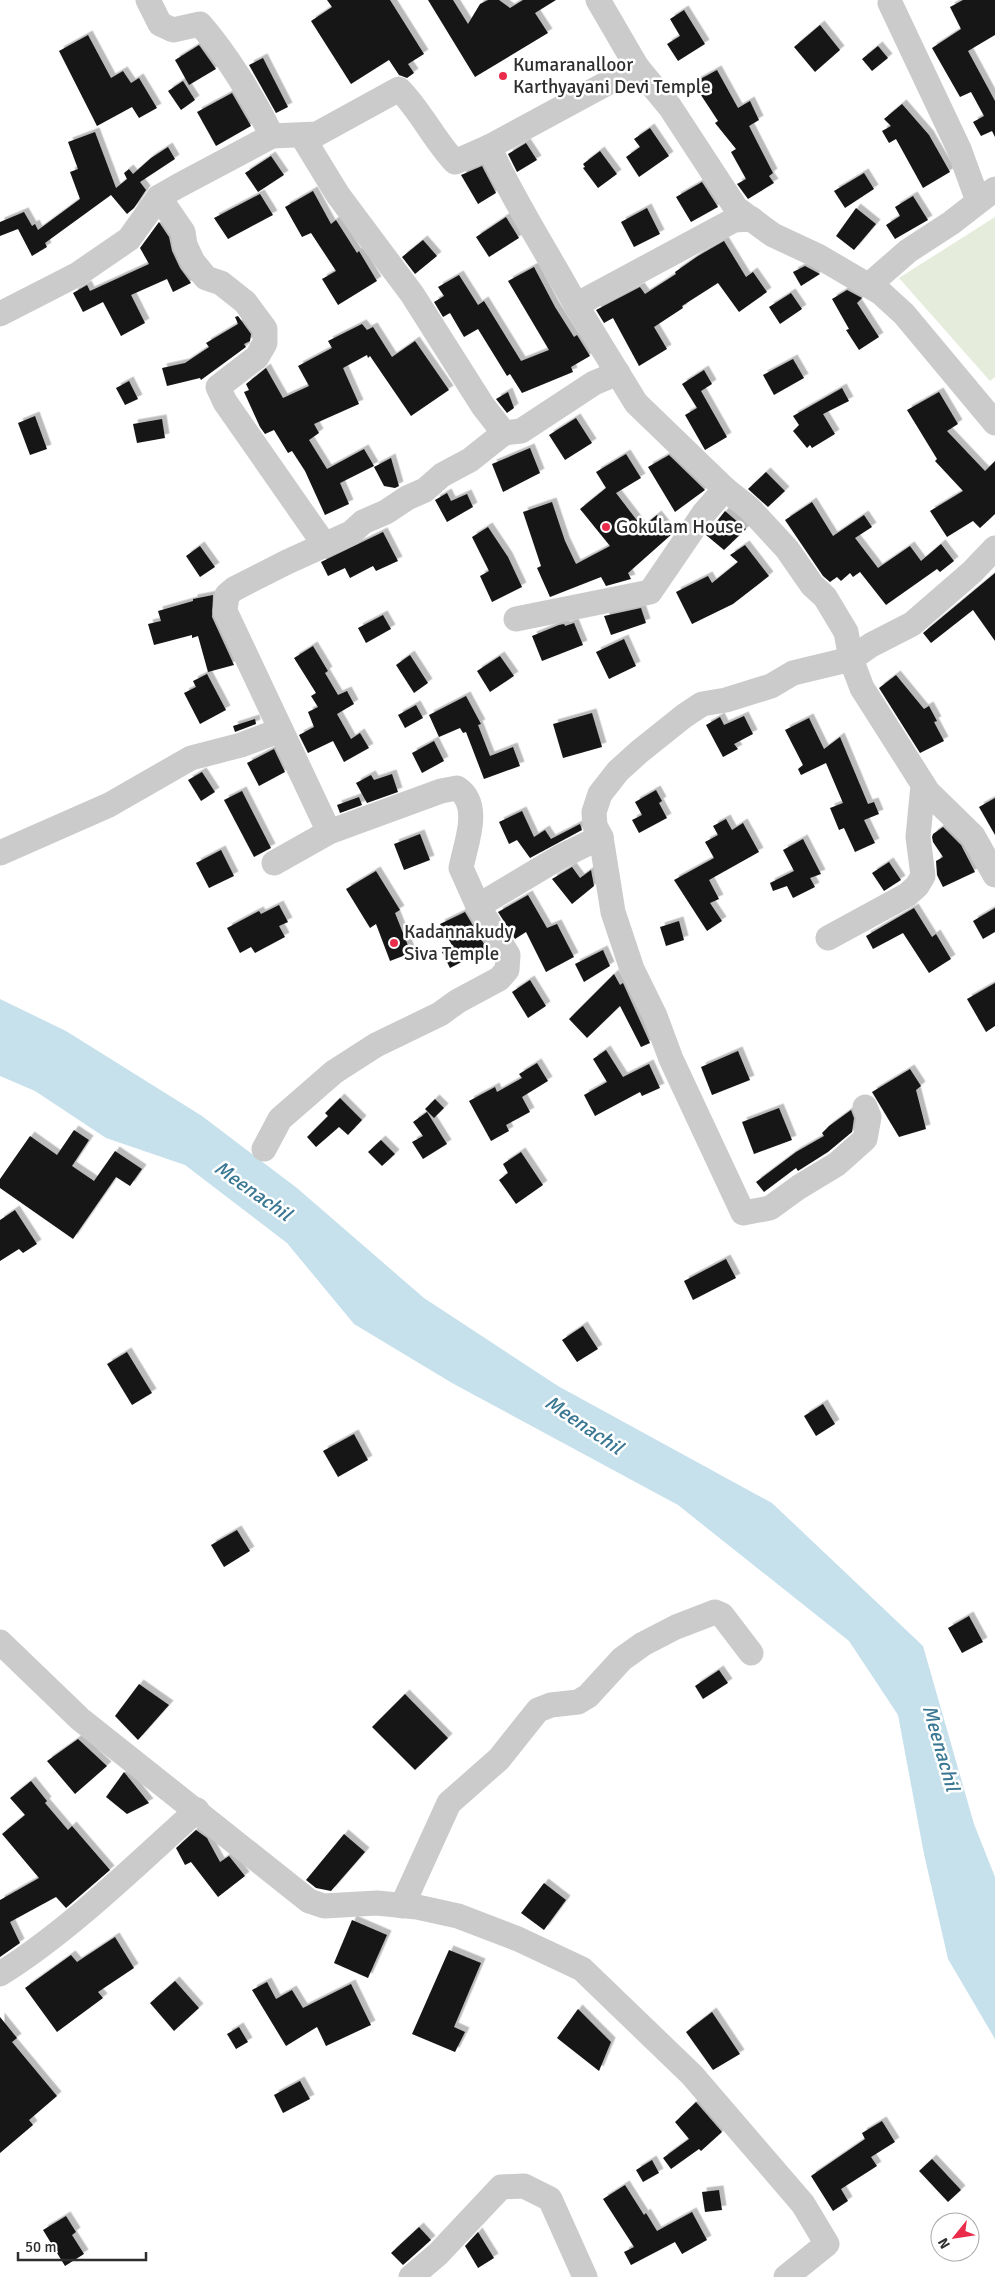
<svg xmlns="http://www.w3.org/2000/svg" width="995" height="2277" font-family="Signika,sans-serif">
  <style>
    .green { fill: #e5ecdb }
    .water { fill: #c6e1ec }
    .building { fill: #151515; filter: url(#shadow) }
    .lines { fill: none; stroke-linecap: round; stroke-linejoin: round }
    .minor { stroke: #cbcbcb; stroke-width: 25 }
    .poi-dot { fill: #ea2b4a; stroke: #fff; stroke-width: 2 }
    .labels { text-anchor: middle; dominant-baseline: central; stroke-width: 5; stroke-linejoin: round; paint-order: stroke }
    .poi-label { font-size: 19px; fill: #2e2e2e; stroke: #fff; text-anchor: start }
    .water-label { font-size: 20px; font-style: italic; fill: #3a7792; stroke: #fff }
  </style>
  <defs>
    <filter id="shadow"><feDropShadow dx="4.5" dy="-4.5" stdDeviation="0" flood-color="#0004"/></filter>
  </defs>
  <rect width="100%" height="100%" fill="#fff"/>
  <path class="green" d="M995 217V377L990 381 899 278Z"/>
  <path class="water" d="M0 999 66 1031 202 1116 297 1188 424 1298 558 1386 772 1503 923 1646 974 1824 995 1877V2039L948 1959 924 1854 898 1715 849 1641 678 1505 452 1383 354 1324 287 1243 185 1165 106 1138 35 1091 0 1076Z"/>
  <g class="building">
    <path d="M327 0H390L424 54 408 64 414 73 407 78 399 75 389 60 351 84 311 21 332 7Z"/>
    <path d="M428 0H453L468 24 480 4 488 0H499L510 8 523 0H556L535 13 548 33 475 77Z"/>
    <path d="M963 0H995V35L968 51 995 101V137L992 131 981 136 973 122 984 116 971 92 960 97 932 48 961 29 950 7Z"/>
    <path d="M684 10 705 44 678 61 667 44 680 36 670 19Z"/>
    <path d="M820 25 840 50 815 72 794 47Z"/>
    <path d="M88 35 111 78 123 71 131 83 139 78 157 108 139 118 132 107 97 126 59 51Z"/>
    <path d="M199 45 216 69 189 85 175 60Z"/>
    <path d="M878 46 888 58 872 71 862 59Z"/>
    <path d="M263 58 288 107 276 113 249 65Z"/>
    <path d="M717 70 738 108 750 101 759 120 749 126 773 173 769 176 774 183 748 199 737 184 746 179 731 152 736 149 715 123 718 121 693 83Z"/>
    <path d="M183 81 195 100 181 110 168 91Z"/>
    <path d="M232 93 251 126 216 146 197 112Z"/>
    <path d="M902 104 929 135 950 172 923 188 896 139 889 143 882 131 891 126 884 119Z"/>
    <path d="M650 128 669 156 639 177 626 157 640 147 634 139Z"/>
    <path d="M95 132 116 188 127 179 124 173 129 169 133 174 151 158 168 147 175 159 140 182 146 190 134 208 127 214 111 195 45 243 47 247 32 256 18 229 0 236V222L24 212 32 226 35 224 38 230 80 199 70 172 78 169 68 142Z"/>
    <path d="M526 143 537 160 517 172 508 154Z"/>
    <path d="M600 151 617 174 598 188 583 168 585 167 583 164Z"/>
    <path d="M271 156 284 175 258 192 245 173Z"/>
    <path d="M482 166 496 193 478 204 461 175Z"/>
    <path d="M864 173 874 189 845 208 834 191Z"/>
    <path d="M702 182 718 207 691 222 676 197Z"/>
    <path d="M313 191 331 224 336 220 357 253 359 251 377 281 338 305 322 279 336 271 311 233 302 237 285 207Z"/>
    <path d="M260 194 273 215 228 239 214 218Z"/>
    <path d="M913 196 928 220 895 239 886 225 900 216 895 207Z"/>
    <path d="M647 208 660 234 634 247 621 222Z"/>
    <path d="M856 208 876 224 854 250 836 236Z"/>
    <path d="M506 217 519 238 489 257 476 237Z"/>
    <path d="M159 222 169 237 172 251 180 268 191 283 173 292 167 279 131 295 145 323 121 336 103 302 83 312 73 293 87 285 90 291 149 264 140 248Z"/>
    <path d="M423 240 437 256 415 274 402 257Z"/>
    <path d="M724 241 746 277 753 272 767 292 739 312 718 283 682 306 683 308 654 327 667 349 639 366 613 318 604 323 596 310 640 287 645 294 676 274 675 272 698 256Z"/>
    <path d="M805 266 820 274 801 286 793 272Z"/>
    <path d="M534 267 555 307 574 337 577 335 590 356 571 367 573 372 522 393 510 374 507 376 478 329 464 337 450 313 443 317 434 302 444 296 438 287 459 275 478 305 484 301 521 361 549 350 508 281Z"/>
    <path d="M847 290 862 298 857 303 879 337 859 350 846 330 849 329 832 299Z"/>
    <path d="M791 293 802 309 780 324 769 307Z"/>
    <path d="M238 316 251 334 250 341 244 344 246 347 201 380 200 378 167 386 162 368 185 363 209 347 206 343 238 324 235 317Z"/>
    <path d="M362 324 367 330 373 327 392 357 415 341 449 390 411 416 370 356 368 358 367 355 343 368 359 404 314 424 319 433 309 440 327 469 364 449 374 466 340 483 349 504 325 515 305 471 292 451 288 453 274 430 265 434 260 427 244 392 249 390 246 384 266 368 283 398 309 386 298 366 332 348 328 341Z"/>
    <path d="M793 359 804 378 774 395 763 375Z"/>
    <path d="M704 370 712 384 701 391 727 437 705 450 685 415 697 408 682 384Z"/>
    <path d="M129 381 138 399 125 405 116 388Z"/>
    <path d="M842 388 849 401 823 414 835 434 812 448 810 445 807 448 793 431 799 425 793 416Z"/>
    <path d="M508 392 514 408 507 413 496 399Z"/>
    <path d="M939 392 958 424 947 431 985 471 995 461V514L980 528 973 521 947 537 930 511 963 491 935 461 937 459 907 410Z"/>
    <path d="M35 416 47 449 30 455 18 423Z"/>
    <path d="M576 418 592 443 565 460 549 435Z"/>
    <path d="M162 419 165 438 137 443 133 424Z"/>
    <path d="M530 448 540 473 503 492 492 464Z"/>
    <path d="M626 454 641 478 616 493 642 527 657 515 672 534 628 573 631 579 606 586 601 577 550 597 537 568 541 566 523 512 552 502 565 541 576 564 610 546 580 509 606 488 596 472Z"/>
    <path d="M669 455 705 490 675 512 648 467Z"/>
    <path d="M391 458 399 486 395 488 384 486 374 467Z"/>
    <path d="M766 472 785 491 768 507 748 489Z"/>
    <path d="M447 493 451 501 467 494 473 507 447 522 435 500Z"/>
    <path d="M812 502 833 536 864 515 872 527 855 538 878 568 910 546 921 561 941 544 954 561 940 572 937 569 886 605 860 572 853 577 850 573 841 581 837 577 830 582 823 576 785 520Z"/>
    <path d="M725 511 746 529 724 550 706 535Z"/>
    <path d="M488 527 508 557 522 587 492 602 480 576 489 571 472 537Z"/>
    <path d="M383 532 398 561 376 571 373 566 350 578 345 568 328 576 321 562Z"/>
    <path d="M745 545 769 576 733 604 692 624 676 592 708 576 712 583 738 562 730 555Z"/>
    <path d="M200 546 215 567 200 577 186 556Z"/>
    <path d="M995 573V641L973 610 931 643 923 633Z"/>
    <path d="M213 595 212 617 234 665 208 672 198 636 192 638V635L154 645 148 624 161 621 158 611 193 601V599Z"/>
    <path d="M641 608 646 623 611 635 604 616Z"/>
    <path d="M383 615 391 629 366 643 358 628Z"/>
    <path d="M574 623 583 645 542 661 532 636 559 625 564 624 565 626Z"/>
    <path d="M624 639 636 666 609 679 596 652Z"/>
    <path d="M313 646 328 671 325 673 338 695 347 691 354 704 337 714 351 739 360 733 369 748 344 762 333 741 308 753 299 735 314 727 308 712 318 707 311 696 316 693 294 658Z"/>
    <path d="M410 655 428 683 414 693 396 665Z"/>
    <path d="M500 656 514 676 490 692 477 671Z"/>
    <path d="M207 674 226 710 200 724 184 693 196 687 193 681Z"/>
    <path d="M896 675 924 709 929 706 937 721 934 722 944 741 920 753 879 688Z"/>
    <path d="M466 696 481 724 478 725 490 756 513 747 520 766 484 779 466 732 463 733 460 728 439 737 429 715Z"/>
    <path d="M416 705 423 718 405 728 398 715Z"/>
    <path d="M592 713 602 747 563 758 553 724Z"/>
    <path d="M744 716 753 734 734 744 738 749 723 757 706 725 720 717 724 725Z"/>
    <path d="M809 718 824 749 840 737 868 804 874 802 879 814 864 820 875 843 855 852 844 828 839 830 830 808 843 803 826 763 801 775 798 769 803 765 785 730Z"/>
    <path d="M255 719 256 724 235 732 233 726Z"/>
    <path d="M434 741 444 761 422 773 412 753Z"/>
    <path d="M274 749 285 772 259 786 247 763Z"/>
    <path d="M202 772 215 792 201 801 188 780Z"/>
    <path d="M392 774 398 792 367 803 356 783 371 775 374 780Z"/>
    <path d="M656 790 662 801 659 803 667 818 639 833 632 820 642 815 635 802Z"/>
    <path d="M242 791 271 848 254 857 224 800Z"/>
    <path d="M359 797 362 805 340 813 337 805Z"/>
    <path d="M995 798V835L979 807Z"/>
    <path d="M522 811 534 837 545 830 551 839 580 824 582 830 530 858 517 840 509 844 499 822Z"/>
    <path d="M726 819 732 830 743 823 759 852 709 880 719 899 710 903 722 921 707 931 674 880 714 858 705 842 718 835 713 826Z"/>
    <path d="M943 827 961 845 975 872 943 887 937 875 936 861 943 857 933 842 932 837 933 834Z"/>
    <path d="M420 834 430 860 404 870 394 844Z"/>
    <path d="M803 839 821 874 810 878 815 887 793 898 787 886 773 891 770 883 794 871 783 850Z"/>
    <path d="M221 850 234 876 209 888 196 863Z"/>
    <path d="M889 862 901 880 884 891 872 873Z"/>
    <path d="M572 867 580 878 591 870 594 886 572 904 552 879Z"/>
    <path d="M376 871 400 910 395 913 411 953 390 961 376 924 370 928 346 889Z"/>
    <path d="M528 895 547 928 557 924 574 957 546 972 526 932 515 939 498 912Z"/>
    <path d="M279 905 288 922 279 926 285 937 255 953 251 947 240 953 227 928 259 911 261 914Z"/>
    <path d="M914 908 932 937 936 934 951 959 929 973 903 933 873 949 866 936Z"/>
    <path d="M995 908V932L983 939 973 921Z"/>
    <path d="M465 912 487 949 450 968 442 952 453 947 440 924Z"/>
    <path d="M679 921 684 940 666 946 660 927Z"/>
    <path d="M603 950 610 966 584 982 575 964Z"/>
    <path d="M614 974 620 985 623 983 650 1043 641 1047 620 1006 587 1038 569 1019Z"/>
    <path d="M530 980 546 1006 528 1018 512 992Z"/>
    <path d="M995 983V1026L986 1032 967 999Z"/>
    <path d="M606 1050 623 1077 649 1064 660 1088 642 1096 640 1092 595 1116 584 1095 607 1082 593 1059Z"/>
    <path d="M738 1051 750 1080 712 1095 701 1067Z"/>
    <path d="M537 1063 548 1081 522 1097 530 1112 506 1125 509 1131 491 1141 469 1101 495 1087 497 1092 522 1078 519 1074Z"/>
    <path d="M910 1069 921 1086 916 1090 926 1129 899 1137 872 1092Z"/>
    <path d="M340 1098 362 1120 348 1135 339 1127 316 1147 307 1137 328 1116 325 1113Z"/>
    <path d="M435 1099 444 1108 434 1118 425 1109Z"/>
    <path d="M779 1108 792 1140 754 1154 742 1122Z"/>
    <path d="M851 1110 854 1118 852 1132 828 1152 798 1171 796 1168 764 1192 756 1182 796 1152 824 1136 822 1133 829 1126Z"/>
    <path d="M427 1112 447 1144 423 1159 412 1142 423 1136 413 1122Z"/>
    <path d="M74 1130 89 1140 72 1166 94 1181 115 1151 142 1169 130 1186 116 1177 73 1239 0 1188V1179L30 1136 57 1155Z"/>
    <path d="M381 1140 395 1154 382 1166 368 1152Z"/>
    <path d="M521 1152 543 1185 516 1204 499 1180 508 1173 503 1164Z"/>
    <path d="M15 1210 37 1244 23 1253 19 1249 0 1261V1220Z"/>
    <path d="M726 1259 736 1278 693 1300 684 1281Z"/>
    <path d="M583 1326 598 1349 577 1362 562 1340Z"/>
    <path d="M127 1352 152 1393 132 1405 107 1364Z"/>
    <path d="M823 1404 835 1424 816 1436 804 1416Z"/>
    <path d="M354 1434 368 1460 338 1477 323 1451Z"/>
    <path d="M237 1530 250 1551 224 1567 211 1545Z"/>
    <path d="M969 1616 983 1642 962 1653 948 1628Z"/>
    <path d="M719 1670 728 1683 703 1699 695 1686Z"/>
    <path d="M139 1684 169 1705 138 1740 115 1716Z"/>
    <path d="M405 1694 448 1738 415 1770 372 1727Z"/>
    <path d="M78 1739 107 1766 75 1794 47 1761Z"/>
    <path d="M124 1772 149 1803 127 1814 106 1797Z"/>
    <path d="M31 1781 47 1801 45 1803 68 1830 72 1826 110 1870 66 1908 56 1897 10 1922 20 1943 0 1957V1900L39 1878 2 1834 25 1815 10 1798Z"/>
    <path d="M196 1830 207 1838 220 1862 229 1856 245 1876 218 1897 191 1862 185 1865 176 1848Z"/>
    <path d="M344 1834 365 1852 331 1891 316 1888 306 1880Z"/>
    <path d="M544 1883 566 1900 544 1930 521 1913Z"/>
    <path d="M352 1920 387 1935 368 1978 334 1963Z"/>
    <path d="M115 1937 134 1968 98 1992 103 1998 57 2032 25 1988 71 1955 77 1962Z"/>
    <path d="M449 1950 481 1963 454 2027 465 2032 455 2052 412 2034Z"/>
    <path d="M175 1981 199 2008 174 2031 150 2003Z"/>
    <path d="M267 1982 276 1999 292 1990 303 2008 351 1984 371 2025 326 2046 317 2027 286 2046 252 1990Z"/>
    <path d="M578 2009 611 2042 599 2071 557 2038Z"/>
    <path d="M712 2012 740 2054 713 2070 686 2032Z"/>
    <path d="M0 2017 17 2038 12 2042 57 2096 29 2120 33 2125 0 2153Z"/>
    <path d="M239 2027 248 2042 236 2049 227 2034Z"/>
    <path d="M300 2081 310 2099 283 2113 274 2095Z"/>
    <path d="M696 2102 722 2132 701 2151 699 2149 671 2169 663 2158 689 2139 675 2122Z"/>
    <path d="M882 2121 895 2142 871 2157 877 2166 841 2189 848 2201 833 2211 811 2176 865 2139 862 2133Z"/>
    <path d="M932 2159 961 2190 948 2202 919 2171Z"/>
    <path d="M652 2160 659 2173 643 2182 636 2170Z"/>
    <path d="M625 2185 644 2215 646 2213 657 2231 692 2212 707 2240 682 2254 675 2242 631 2265 624 2252 634 2247 603 2199Z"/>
    <path d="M719 2190 722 2210 705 2212 702 2192Z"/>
    <path d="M66 2216 76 2232 72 2235 84 2254 65 2266 43 2230Z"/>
    <path d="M419 2227 431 2240 403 2265 391 2253Z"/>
    <path d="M478 2232 494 2258 478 2268 465 2246Z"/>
  </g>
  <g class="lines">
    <g class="minor">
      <path d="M148 0 160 24 173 30 200 24C227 55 254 99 272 136"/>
      <path d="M598 0 637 67"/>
      <path d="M890 3 959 149 978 201"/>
      <path d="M302 136 338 195 412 294 483 406 504 433 521 431 594 383 618 373"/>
      <path d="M489 147C514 202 547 252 576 305L734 220 752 219"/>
      <path d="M159 197 183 232 185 245 193 262 206 278 221 283 245 302 265 329V343L257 357 218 387 225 402 324 544"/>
      <path d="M869 285 908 251 951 223 995 189"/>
      <path d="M576 305 636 403 725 489 749 508 787 549 812 585 825 597 846 632 851 659 862 688 928 792 973 836 995 875"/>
      <path d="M0 314 78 274 129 239 159 197 178 186 272 136 317 134 399 89C421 111 434 140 455 162L489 147 637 67 670 107 736 208 773 235 818 256 881 293 904 314 995 423"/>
      <path d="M516 619 650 592 704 513 725 489"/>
      <path d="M329 832 225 611 227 595 234 589 287 562 351 533 363 522 386 512 407 498 425 490 442 475 470 460 504 433"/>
      <path d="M0 853 109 805 191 758 241 745 281 730"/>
      <path d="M478 906 560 857 601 837"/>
      <path d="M828 938 907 895 917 886 923 876 918 837 923 785"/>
      <path d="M865 1107 869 1117 865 1139 837 1164 799 1187 770 1208 743 1213 671 1059 655 1016 632 969 613 912 601 837 595 826 594 812 600 794 618 771 639 752 684 716 702 704 726 700 771 686 793 673 851 659 871 645 912 624 972 572 995 548"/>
      <path d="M264 1149 280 1119 334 1072 376 1045 440 1014 458 1001 499 979 507 970 508 955 478 906 461 868C465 845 483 805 457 788L441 791 329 832 274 863"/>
      <path d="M0 1642 80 1719 309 1901 324 1906 377 1903 417 1907 458 1916 518 1939 582 1969 692 2075 803 2204 827 2244 786 2277"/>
      <path d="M402 1906 449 1803 499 1759 538 1710 551 1705 578 1702 588 1696 622 1659 643 1644 676 1627 715 1612 722 1615 751 1653"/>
      <path d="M0 1974C69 1931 136 1865 197 1810"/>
      <path d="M411 2277 438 2254 501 2187 524 2186 550 2199 585 2277"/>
    </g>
  </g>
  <g class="poi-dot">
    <circle cx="503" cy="76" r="5"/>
    <circle cx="606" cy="527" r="5"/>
    <circle cx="394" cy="943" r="5"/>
  </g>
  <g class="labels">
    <g class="poi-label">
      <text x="513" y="65">Kumaranalloor<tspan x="513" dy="22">Karthyayani Devi Temple</tspan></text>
      <text x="616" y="527">Gokulam House</text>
      <text x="404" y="932">Kadannakudy<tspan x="404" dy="22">Siva Temple</tspan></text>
    </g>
    <g class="water-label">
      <text transform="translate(253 1191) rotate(35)">Meenachil</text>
      <text transform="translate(584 1425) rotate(34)">Meenachil</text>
      <text transform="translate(941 1748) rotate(74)">Meenachil</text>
    </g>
  </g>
  <g transform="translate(955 2237) rotate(240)"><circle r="24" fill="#ffffff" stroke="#ababab"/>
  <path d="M0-4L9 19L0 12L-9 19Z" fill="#ea2b4a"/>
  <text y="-8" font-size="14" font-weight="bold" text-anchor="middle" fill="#2e2e2e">N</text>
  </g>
  <path d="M18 2252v8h128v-8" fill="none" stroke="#2e2e2e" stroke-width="2.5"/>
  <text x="25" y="2252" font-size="15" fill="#2e2e2e" stroke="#ffffff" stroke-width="4" paint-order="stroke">50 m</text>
</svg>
